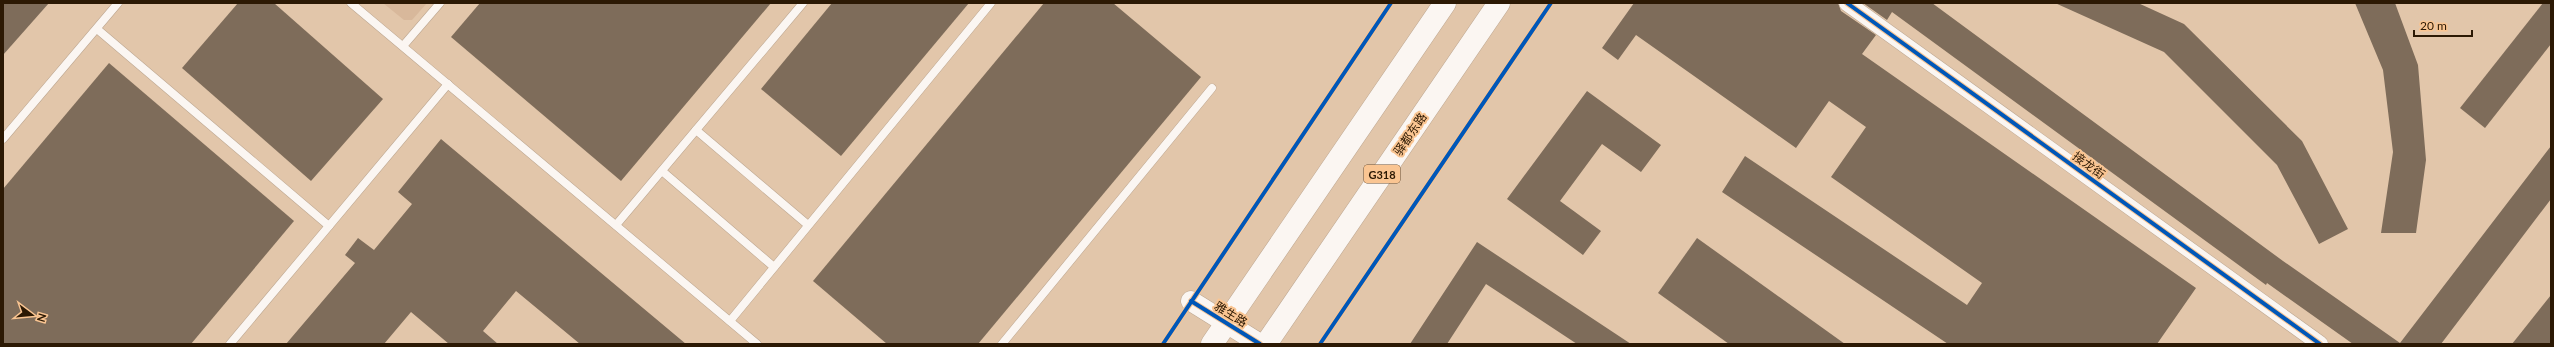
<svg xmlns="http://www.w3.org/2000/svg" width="2554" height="347" font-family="Lato,'Noto Sans SC',sans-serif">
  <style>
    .green { fill: #d8b89b }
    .building { fill: #7e6c5a }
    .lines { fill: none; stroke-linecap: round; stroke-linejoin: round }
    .service-casing { stroke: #bda791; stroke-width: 9 }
    .minor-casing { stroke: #bda791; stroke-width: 17 }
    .tertiary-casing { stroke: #bda791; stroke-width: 21 }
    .trunk-casing { stroke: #bda791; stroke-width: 23 }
    .service { stroke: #fbf6f2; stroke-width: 8 }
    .minor { stroke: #fbf6f2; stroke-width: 16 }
    .tertiary { stroke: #fbf6f2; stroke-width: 20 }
    .trunk { stroke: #fbf6f2; stroke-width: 22 }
    .cycleway-casing { stroke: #fac592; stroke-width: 6 }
    .cycleway { stroke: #0057b8; stroke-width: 4 }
    .labels { text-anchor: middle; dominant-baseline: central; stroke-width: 4; stroke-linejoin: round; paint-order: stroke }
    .shield { fill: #fac592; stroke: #6a4d2f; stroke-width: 1 }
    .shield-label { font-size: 11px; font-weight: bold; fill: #2c1904 }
    .street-label { font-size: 12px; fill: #2c1904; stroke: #fac592 }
  </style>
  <rect width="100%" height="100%" fill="#e2c6aa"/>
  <path class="green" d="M383 3H427L412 20H404Z"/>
  <g class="building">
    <path d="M3 3H49L3 55Z"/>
    <path d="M238 3H274L383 99 311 181 182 68Z"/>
    <path d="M480 3H771L621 181 451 37Z"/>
    <path d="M832 3H969L841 156 761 89Z"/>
    <path d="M1044 3H1113L1201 77 978 344H887L813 281Z"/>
    <path d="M1634 3H1838L1841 11 1876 35 1862 54 2196 288 2157 344H1948L1722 192 1745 156 1967 305 1982 283 1831 177 1866 127 1829 101 1796 148 1636 35 1618 60 1602 48Z"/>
    <path d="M1863 3H1932L2283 261 2400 343 2551 146V199L2441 344H2353L2267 283 2266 285 1892 12 1887 20Z"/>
    <path d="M2055 3H2138L2184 24 2302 141 2348 229 2319 244 2277 165 2164 52Z"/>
    <path d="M2355 3H2395L2418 65 2426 160 2416 233H2381L2393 152 2383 70Z"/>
    <path d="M2543 3H2551V44L2485 128 2460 108Z"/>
    <path d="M109 63 294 221 191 344H3V189Z"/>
    <path d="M1587 91 1661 145 1641 172 1602 144 1560 201 1601 231 1583 255 1507 199Z"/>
    <path d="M441 139 686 344H580L516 291 483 331 498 344H449L411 312 384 344H286L355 263 345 255 358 238 374 250 412 204 398 192Z"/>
    <path d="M1697 238 1845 344H1729L1658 293Z"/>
    <path d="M1477 242 1631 344H1577L1486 284 1447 344H1410Z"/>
    <path d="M2551 295V344H2512Z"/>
  </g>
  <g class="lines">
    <g class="service-casing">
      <g id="service">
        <path d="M351 3 757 344"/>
        <path d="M97 29 329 226"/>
        <path d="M403 46 440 3"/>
        <path d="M696 130 808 225"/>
        <path d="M3 139 118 3"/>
        <path d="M662 171 774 267"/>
        <path d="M616 225 803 3"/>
        <path d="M730 321 991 3"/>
        <path d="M230 344 448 84"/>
        <path d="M1002 344 1212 88"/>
      </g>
    </g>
    <g class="minor-casing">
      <path id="minor" d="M1847 3 2320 344"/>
    </g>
    <g class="tertiary-casing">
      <path id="tertiary" d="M1191 301 1260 344"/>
    </g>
    <g class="trunk-casing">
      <g id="trunk">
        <path d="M1212 344 1445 3"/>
        <path d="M1266 344 1499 3"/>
      </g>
    </g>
    <use href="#service" class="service"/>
    <use href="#minor" class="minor"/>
    <use href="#tertiary" class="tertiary"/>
    <use href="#trunk" class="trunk"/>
    <g class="cycleway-casing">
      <g id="cycleway">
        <path d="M1847 3 2320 344"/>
        <path d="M1191 301 1260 344"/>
        <path d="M1163 344 1391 3"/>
        <path d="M1320 344 1551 3"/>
      </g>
    </g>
    <use href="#cycleway" class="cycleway"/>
  </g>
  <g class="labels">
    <rect class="shield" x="1364" y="165" width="36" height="18" rx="3"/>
    <g class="shield-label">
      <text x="1382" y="174">G318</text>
    </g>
    <g class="street-label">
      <text transform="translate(1410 134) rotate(-56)">驿都东路</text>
      <text transform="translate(2089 165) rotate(36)">接龙街</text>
      <text transform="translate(1231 314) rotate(32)">雅生路</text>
    </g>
  </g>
  <rect width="2554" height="347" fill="none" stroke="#2c1904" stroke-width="8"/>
  <g transform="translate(32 315) rotate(106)" stroke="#fac592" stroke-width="3" paint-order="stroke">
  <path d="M0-3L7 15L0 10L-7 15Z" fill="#2c1904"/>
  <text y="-6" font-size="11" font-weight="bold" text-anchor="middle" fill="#2c1904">N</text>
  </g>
  <path d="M2414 30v6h58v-6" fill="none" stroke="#2c1904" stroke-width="2"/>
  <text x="2420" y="30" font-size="12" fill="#2c1904" stroke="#fac592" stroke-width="3" paint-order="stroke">20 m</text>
</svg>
